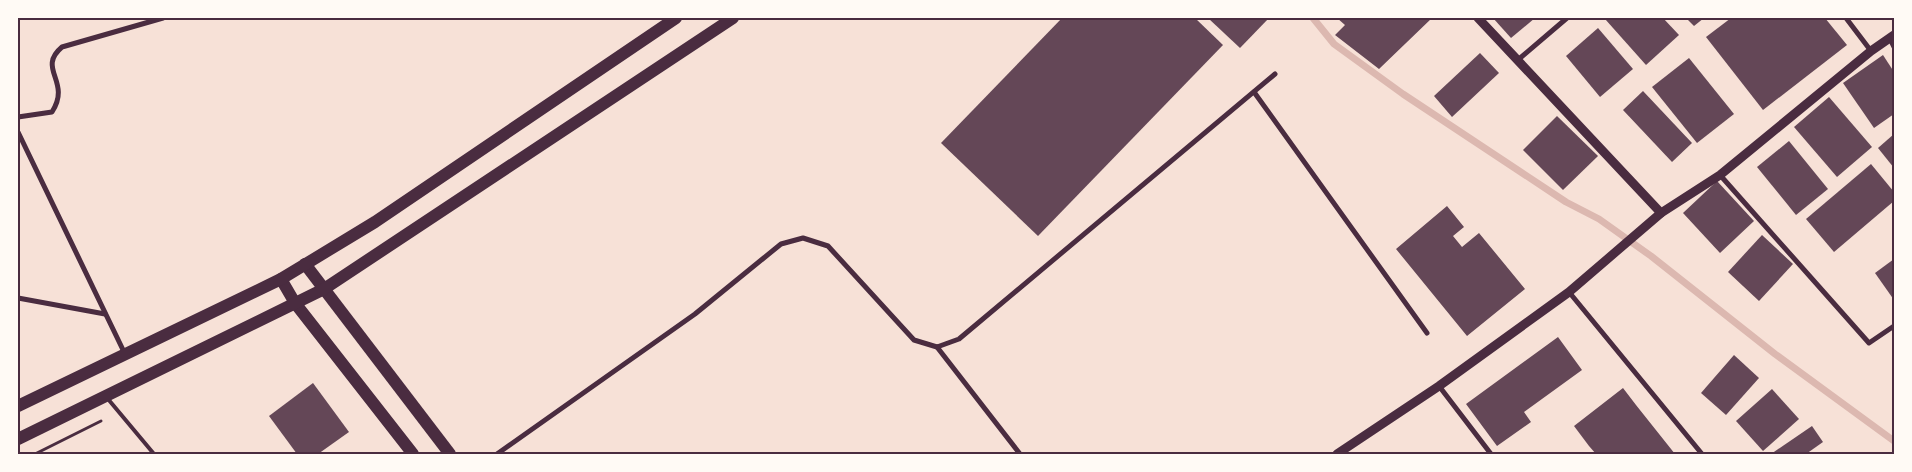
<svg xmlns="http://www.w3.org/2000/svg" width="1912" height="472" font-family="Merriweather,serif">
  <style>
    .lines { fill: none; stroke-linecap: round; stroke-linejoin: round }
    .stream { stroke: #dcb8b0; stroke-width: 7 }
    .building { fill: #644757 }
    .path { stroke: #4a2c40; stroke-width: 3 }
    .service { stroke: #4a2c40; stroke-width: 4 }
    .minor { stroke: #4a2c40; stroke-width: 5 }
    .tertiary { stroke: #4a2c40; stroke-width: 9 }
    .primary { stroke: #4a2c40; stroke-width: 12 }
    .neatline { fill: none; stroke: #4a2c40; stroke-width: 2 }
  </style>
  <rect width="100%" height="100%" fill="#f7e1d7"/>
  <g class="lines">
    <path class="stream" d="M1313 18 1334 44 1403 94 1566 202 1599 219 1651 256 1775 354 1894 441"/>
  </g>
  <g class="building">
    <path d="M1062 18H1195L1223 45 1038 236 941 143Z"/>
    <path d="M1208 18H1269L1240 48Z"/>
    <path d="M1337 18H1432L1379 69 1335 35 1345 25Z"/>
    <path d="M1493 18H1535L1511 38Z"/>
    <path d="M1607 18H1663L1679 35 1646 65 1605 19Z"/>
    <path d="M1686 18H1704L1694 26Z"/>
    <path d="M1731 18H1825L1847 45 1763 110 1706 37Z"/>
    <path d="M1598 28 1633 69 1600 97 1566 56Z"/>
    <path d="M1480 53 1499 73 1452 117 1434 96Z"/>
    <path d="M1883 55 1894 72V114L1874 128 1843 83Z"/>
    <path d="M1689 58 1734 114 1697 143 1652 87Z"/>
    <path d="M1643 91 1692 143 1672 162 1623 110Z"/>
    <path d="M1829 97 1872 147 1837 177 1794 127Z"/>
    <path d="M1557 116 1598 156 1563 190 1523 150Z"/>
    <path d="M1894 134V168L1878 148Z"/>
    <path d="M1789 141 1828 189 1796 215 1757 167Z"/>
    <path d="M1871 164 1894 192V201L1834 252 1806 219Z"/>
    <path d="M1717 181 1754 221 1720 253 1683 213Z"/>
    <path d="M1447 206 1464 227 1453 236 1462 247 1479 233 1525 289 1467 336 1396 249Z"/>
    <path d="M1762 235 1793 264 1759 301 1728 272Z"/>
    <path d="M1894 259V300L1875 273Z"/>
    <path d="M1558 337 1582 370 1524 412 1531 422 1497 446 1466 404Z"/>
    <path d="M1734 355 1759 378 1726 415 1701 393Z"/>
    <path d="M313 383 349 432 318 454H297L269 416Z"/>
    <path d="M1623 388 1636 405 1675 454H1596L1589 446 1574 426Z"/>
    <path d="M1772 389 1799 419 1763 451 1736 421Z"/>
    <path d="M1812 426 1823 442 1806 454H1771Z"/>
  </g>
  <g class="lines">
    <path class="path" d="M35 454 101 421"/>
    <path class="service" d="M108 399 154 454"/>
    <g class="minor">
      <path d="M1846 18 1871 51"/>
      <path d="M1890 39 1894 47"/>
      <path d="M1519 59 1567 18"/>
      <path d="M1254 92 1427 333"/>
      <path d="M18 117 52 112C72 81 36 69 62 47L163 18"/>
      <path d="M18 132 125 354"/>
      <path d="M1720 175 1869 343 1894 326"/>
      <path d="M1569 292 1702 454"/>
      <path d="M18 298 105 314"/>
      <path d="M937 347 1020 454"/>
      <path d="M1439 386 1491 454"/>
      <path d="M497 454 695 314 781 244 803 238 828 246 914 340 937 347 959 339 1275 74"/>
    </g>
    <g class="tertiary">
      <path d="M1478 18 1661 213 1720 175 1871 51 1894 35"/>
      <path d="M1337 454 1439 386 1569 292 1661 213"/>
    </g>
    <g class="primary">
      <path d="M305 264 450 454"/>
      <path d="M281 279 295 303 413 454"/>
      <path d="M18 406 281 279 375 222 676 18"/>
      <path d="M18 439 324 289 733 18"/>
    </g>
  </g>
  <rect width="1912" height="472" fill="none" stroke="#fffaf5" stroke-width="38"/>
  <rect x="19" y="19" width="1874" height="434" class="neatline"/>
</svg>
